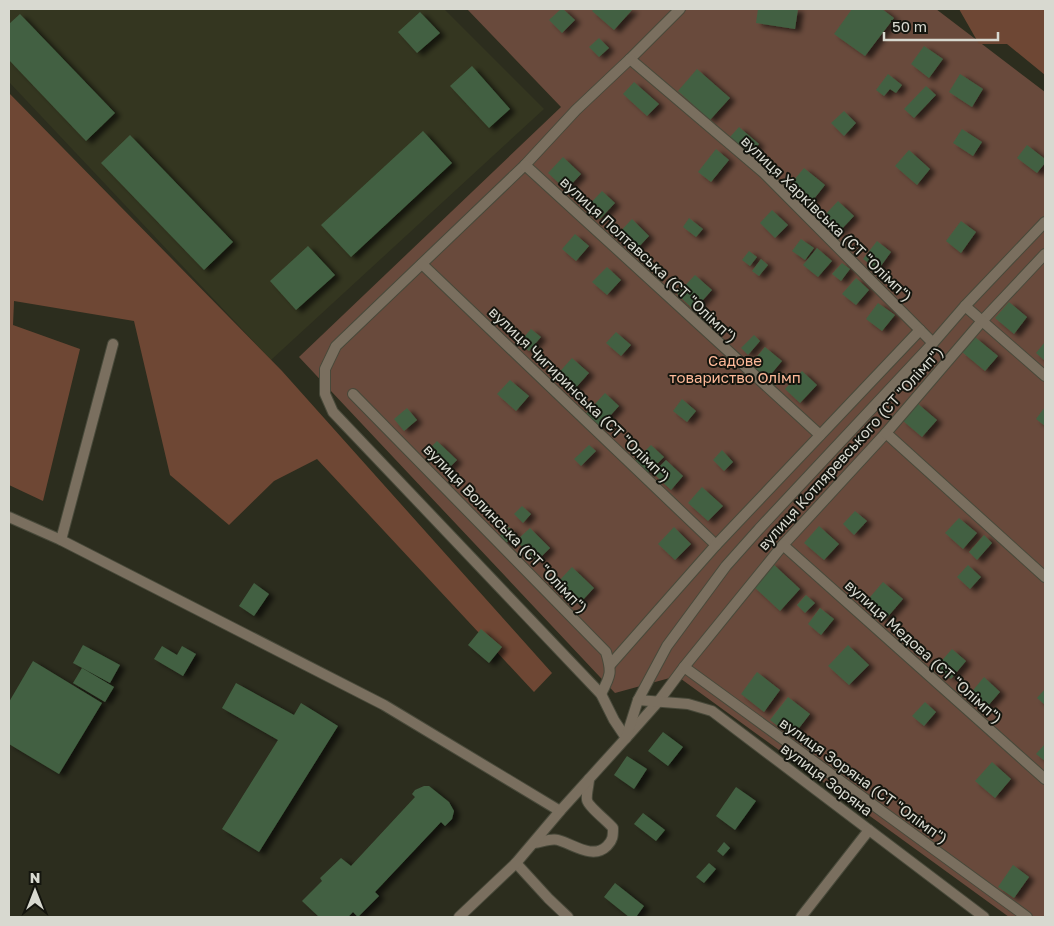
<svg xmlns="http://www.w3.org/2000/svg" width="1054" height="926" font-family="'Golos Text',sans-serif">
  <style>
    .built { fill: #343620 }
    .green { fill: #694a3c }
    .forest { fill: #6e4734 }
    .building { fill: #426142; filter: url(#shadow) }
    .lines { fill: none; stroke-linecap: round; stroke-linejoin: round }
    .street-casing { stroke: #48493a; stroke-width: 12 }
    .street { stroke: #7a6f5f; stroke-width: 10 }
    .labels { text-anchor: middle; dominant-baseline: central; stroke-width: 4; stroke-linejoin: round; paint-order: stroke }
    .street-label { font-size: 15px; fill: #d8d9d0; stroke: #14150e }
    .park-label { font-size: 15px; fill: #feb999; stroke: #14150e }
  </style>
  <defs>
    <filter id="shadow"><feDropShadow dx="5.5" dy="3" stdDeviation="2.5" flood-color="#0009"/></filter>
  </defs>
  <rect width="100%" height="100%" fill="#2c2d1e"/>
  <path class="built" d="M9 9H444L544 109 271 360 9 82Z"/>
  <path class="green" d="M467 9H936L1045 92V917H1009L677 676 615 693 299 357 561 107Z"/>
  <g class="forest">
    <path d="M959 9H1045V75L1007 44H979Z"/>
    <path d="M9 93 282 371 552 673 534 692 317 459 274 481 229 525 170 475 134 321 14 301 13 325 80 349 43 501 9 485Z"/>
  </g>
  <g class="building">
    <path d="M561 9H563L575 20 562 33 549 20Z"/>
    <path d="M594 9H633L614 30 592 11Z"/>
    <path d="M758 9H798L795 29 756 23Z"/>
    <path d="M852 9H882L894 18 865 56 834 34Z"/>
    <path d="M420 12 440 33 417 53 398 32Z"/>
    <path d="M20 14 115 113 86 141 9 60V24Z"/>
    <path d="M599 38 609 48 599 57 589 47Z"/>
    <path d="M924 46 943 59 929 78 911 64Z"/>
    <path d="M472 66 510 109 489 128 450 86Z"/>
    <path d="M697 69 730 98 710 120 678 91Z"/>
    <path d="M888 74 902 85 896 93 890 89 884 96 876 90Z"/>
    <path d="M960 74 983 89 972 107 949 92Z"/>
    <path d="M634 82 659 104 647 116 623 94Z"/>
    <path d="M926 86 936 95 914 118 904 109Z"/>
    <path d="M844 111 856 123 844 136 831 123Z"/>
    <path d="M739 127 759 144 750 155 730 137Z"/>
    <path d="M962 129 982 142 973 156 953 143Z"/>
    <path d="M423 131 452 163 351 257 321 225Z"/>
    <path d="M130 135 233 242 204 270 101 163Z"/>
    <path d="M1027 145 1045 159V163L1037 173 1017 158Z"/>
    <path d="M716 149 729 160 711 182 698 172Z"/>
    <path d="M909 150 930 169 917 185 895 166Z"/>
    <path d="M563 157 581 174 566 190 548 173Z"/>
    <path d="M804 168 825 185 810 204 789 186Z"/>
    <path d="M602 191 615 203 600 219 587 207Z"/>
    <path d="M838 201 854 216 838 233 822 218Z"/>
    <path d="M772 210 788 225 775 238 760 223Z"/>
    <path d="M689 218 703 229 696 237 683 227Z"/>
    <path d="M632 219 649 236 634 252 617 235Z"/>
    <path d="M961 221 976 232 961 253 946 241Z"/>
    <path d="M575 234 589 246 576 261 562 249Z"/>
    <path d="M801 239 814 248 805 260 792 251Z"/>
    <path d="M877 241 891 252 878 270 863 259Z"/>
    <path d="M308 246 335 275 296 310 270 281Z"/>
    <path d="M817 248 832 261 818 277 803 265Z"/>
    <path d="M749 251 757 257 750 266 742 260Z"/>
    <path d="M761 259 768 265 759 276 752 271Z"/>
    <path d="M842 263 850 269 841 281 832 274Z"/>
    <path d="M607 267 621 280 607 295 592 282Z"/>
    <path d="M695 275 712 290 694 310 677 294Z"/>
    <path d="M856 278 869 290 856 305 842 294Z"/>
    <path d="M1009 302 1027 317 1014 334 995 318Z"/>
    <path d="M878 303 895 315 882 331 866 319Z"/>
    <path d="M531 329 541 337 529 351 519 343Z"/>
    <path d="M616 332 631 345 621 356 606 343Z"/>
    <path d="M754 335 760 341 748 355 741 348Z"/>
    <path d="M975 337 998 356 985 371 962 352Z"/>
    <path d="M1045 342V361L1036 353Z"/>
    <path d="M765 347 782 361 767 379 750 365Z"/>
    <path d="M572 358 589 373 572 392 555 377Z"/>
    <path d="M802 371 817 385 800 403 785 389Z"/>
    <path d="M510 380 529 396 516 411 497 394Z"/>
    <path d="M605 393 619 406 598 429 584 416Z"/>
    <path d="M682 399 696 411 687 422 673 411Z"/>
    <path d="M917 403 937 420 922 437 902 420Z"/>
    <path d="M1045 407V426L1036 419Z"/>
    <path d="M407 408 417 420 404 431 394 419Z"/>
    <path d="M437 441 457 460 446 471 426 452Z"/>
    <path d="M589 445 596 451 581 466 574 459Z"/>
    <path d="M651 445 664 457 648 473 635 461Z"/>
    <path d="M722 450 733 462 724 471 713 460Z"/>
    <path d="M666 460 683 476 671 490 653 473Z"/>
    <path d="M702 487 723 506 708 521 688 503Z"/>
    <path d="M522 506 531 514 523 523 514 514Z"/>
    <path d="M855 511 867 521 854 535 843 524Z"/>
    <path d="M959 518 977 533 963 549 945 533Z"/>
    <path d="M819 526 839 544 824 560 804 543Z"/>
    <path d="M509 527 516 534 504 545 497 538Z"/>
    <path d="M674 527 691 544 675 560 658 544Z"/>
    <path d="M530 528 550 548 537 561 516 541Z"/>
    <path d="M984 535 992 543 977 560 969 552Z"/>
    <path d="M772 563 800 589 780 611 752 585Z"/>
    <path d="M968 565 981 577 970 589 957 577Z"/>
    <path d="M572 567 594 588 579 604 557 583Z"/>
    <path d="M883 582 903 599 885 620 865 603Z"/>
    <path d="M254 583 269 594 254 616 239 606Z"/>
    <path d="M806 595 815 603 805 613 797 605Z"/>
    <path d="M820 608 834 619 821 635 808 624Z"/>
    <path d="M481 629 502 647 489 663 468 645Z"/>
    <path d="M83 645 120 665 110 683 73 663Z"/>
    <path d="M848 645 869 665 849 685 828 666Z"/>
    <path d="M162 646 177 655 182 646 196 654 183 676 154 659Z"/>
    <path d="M952 649 966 661 951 679 937 666Z"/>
    <path d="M33 661 102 703 59 774 9 744V702Z"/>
    <path d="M82 668 114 687 105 702 73 683Z"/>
    <path d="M757 672 780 690 764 712 741 694Z"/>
    <path d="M984 677 1000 692 986 708 970 694Z"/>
    <path d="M236 683 294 715 301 703 338 726 259 852 222 829 278 740 222 708Z"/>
    <path d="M1045 689V705L1037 698Z"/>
    <path d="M788 697 810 714 792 737 770 720Z"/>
    <path d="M925 702 936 712 924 726 912 716Z"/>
    <path d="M663 732 683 747 668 766 648 751Z"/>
    <path d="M1045 744V761L1036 754Z"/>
    <path d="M627 756 647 769 634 789 614 775Z"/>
    <path d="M992 762 1011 779 995 798 975 781Z"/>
    <path d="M424 786H429L449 802 454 811 452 819 445 826 441 822 375 892 379 896 358 917 353 912 348 917H319L302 901 322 881 320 878 341 858 351 866 415 797 412 794 415 790Z"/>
    <path d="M736 787 756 801 735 830 716 816Z"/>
    <path d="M643 813 665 830 656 841 634 824Z"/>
    <path d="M724 842 730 848 723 856 717 851Z"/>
    <path d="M709 863 716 869 704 883 696 877Z"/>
    <path d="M1013 865 1029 877 1014 898 998 887Z"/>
    <path d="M615 883 644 906 636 917H629L604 897Z"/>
  </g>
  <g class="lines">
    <g class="street-casing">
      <g id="street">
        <path d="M680 9 630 59 576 110 525 165 336 346 325 369V394L333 412 601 694 614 720 626 738 658 702 684 667 783 545 886 433 982 321 1045 254"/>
        <path d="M630 59 764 173 933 343"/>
        <path d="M525 165 820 435"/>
        <path d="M422 264 716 545"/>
        <path d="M965 306 1045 376"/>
        <path d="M353 394 606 652C612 672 611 675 601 694"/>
        <path d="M886 433 1045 577"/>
        <path d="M9 517 61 540 384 705 560 811"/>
        <path d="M61 540 113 344"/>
        <path d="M783 545 1045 779"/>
        <path d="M610 665 716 545 920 330"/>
        <path d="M684 667 1027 917"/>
        <path d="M638 700 688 704 712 711 984 917"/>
        <path d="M534 843C542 842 551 838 558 840 573 844 593 860 607 846 613 840 613 836 613 828 608 822 588 806 587 800 586 794 589 785 589 779"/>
        <path d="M516 863 548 898 568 917"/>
        <path d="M459 917 516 863 560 811 626 738 638 700 667 646 726 566 759 529 933 343 965 306 1045 222"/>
        <path d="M801 917 869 830"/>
      </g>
    </g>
    <use href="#street" class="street"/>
  </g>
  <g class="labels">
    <g class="street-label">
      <text transform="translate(827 218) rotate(44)">вулиця Харківська (СТ "Олімп")</text>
      <text transform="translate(649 259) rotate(43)">вулиця Полтавська (СТ "Олімп")</text>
      <text transform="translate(580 394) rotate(44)">вулиця Чигиринська (СТ "Олімп")</text>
      <text transform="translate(850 448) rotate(-48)">вулиця Котляревського (СТ "Олімп")</text>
      <text transform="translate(506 528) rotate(46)">вулиця Волинська (СТ "Олімп")</text>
      <text transform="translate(924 651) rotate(42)">вулиця Медова (СТ "Олімп")</text>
      <text transform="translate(827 779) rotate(37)">вулиця Зоряна</text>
      <text transform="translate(864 780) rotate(36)">вулиця Зоряна (СТ "Олімп")</text>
    </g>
    <g class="park-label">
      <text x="735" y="360">Садове<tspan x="735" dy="17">товариство Олімп</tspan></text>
    </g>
  </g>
  <rect width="1054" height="926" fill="none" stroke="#d8d9d0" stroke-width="20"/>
  <g transform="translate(35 891)" stroke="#14150e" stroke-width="4" paint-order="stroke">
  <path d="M0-4L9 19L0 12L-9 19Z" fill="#d8d9d0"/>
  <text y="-8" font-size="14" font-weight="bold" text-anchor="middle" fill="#d8d9d0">N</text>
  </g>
  <path d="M884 32v8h114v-8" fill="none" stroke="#d8d9d0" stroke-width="2.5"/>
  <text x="892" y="32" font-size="15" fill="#d8d9d0" stroke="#14150e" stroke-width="4" paint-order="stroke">50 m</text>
</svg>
